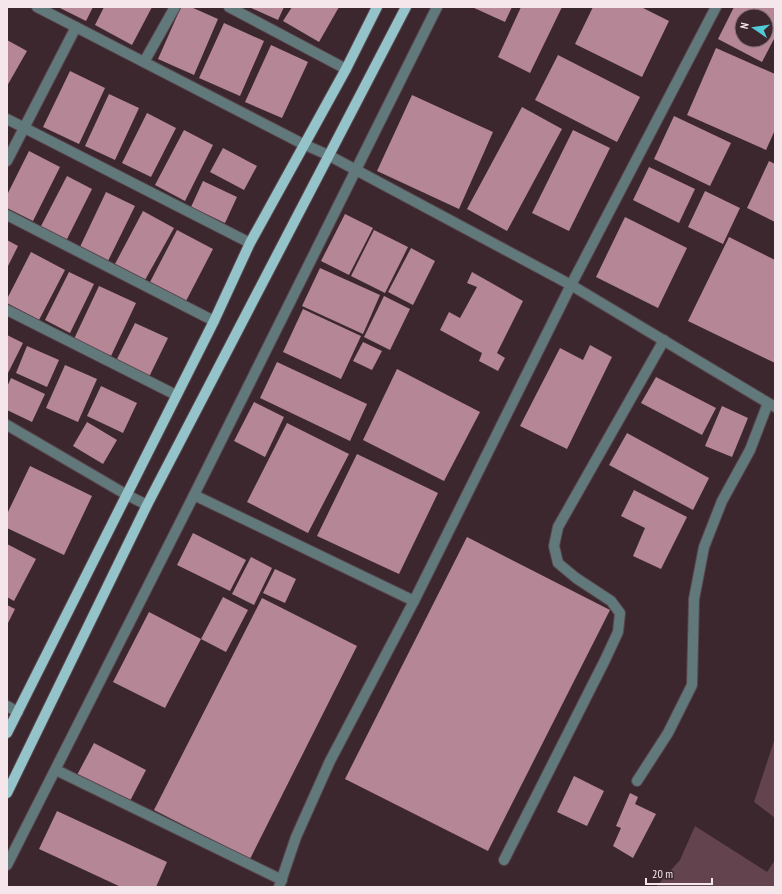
<svg xmlns="http://www.w3.org/2000/svg" width="782" height="894" font-family="'PT Sans Narrow',sans-serif">
  <style>
    .green { fill: #62434e }
    .building { fill: #b48696; fill-rule: evenodd }
    .lines { fill: none; stroke-linecap: round; stroke-linejoin: round }
    .minor-casing { stroke: #59464d; stroke-width: 12 }
    .major-casing { stroke: #59464d; stroke-width: 12 }
    .minor { stroke: #62797c; stroke-width: 10 }
    .major { stroke: #94c4c9; stroke-width: 10 }
  </style>
  <rect width="100%" height="100%" fill="#3c272f"/>
  <g class="green">
    <path d="M775 738V818L754 802Z"/>
    <path d="M695 826 767 872 775 860V887H656L680 860Z"/>
  </g>
  <g class="building">
    <path d="M58 7H93L86 21Z"/>
    <path d="M104 7H152L132 45 95 25Z"/>
    <path d="M181 7H191L218 19 194 75 158 59Z"/>
    <path d="M249 7H284L278 20Z"/>
    <path d="M292 7H339L319 42 283 21Z"/>
    <path d="M472 7H512L505 22Z"/>
    <path d="M521 7H562L530 73 498 57Z"/>
    <path d="M593 7H641L669 21 642 77 575 44Z"/>
    <path d="M734 7H775V37L762 62 718 39ZM742 16H766V40H742Z"/>
    <path d="M224 23 264 41 240 96 199 78Z"/>
    <path d="M7 40 27 51 7 86Z"/>
    <path d="M271 45 308 62 282 118 245 102Z"/>
    <path d="M716 48 775 74V130L766 150 687 115Z"/>
    <path d="M558 55 640 97 617 142 535 100Z"/>
    <path d="M70 71 105 88 79 144 43 127Z"/>
    <path d="M109 94 139 108 115 160 85 146Z"/>
    <path d="M412 95 493 132 459 209 377 171Z"/>
    <path d="M522 107 562 129 507 231 467 209Z"/>
    <path d="M147 113 176 128 151 177 122 163Z"/>
    <path d="M674 116 731 143 710 186 654 159Z"/>
    <path d="M184 130 213 145 185 201 155 185Z"/>
    <path d="M573 130 610 148 569 231 532 213Z"/>
    <path d="M223 148 257 166 244 190 210 172Z"/>
    <path d="M29 151 60 167 33 221 7 208V195Z"/>
    <path d="M769 161 775 164V222L747 208Z"/>
    <path d="M649 167 695 189 679 223 633 200Z"/>
    <path d="M67 176 92 189 66 241 40 228Z"/>
    <path d="M203 181 237 197 225 223 191 207Z"/>
    <path d="M705 191 740 208 723 244 688 227Z"/>
    <path d="M106 192 135 206 107 263 79 249Z"/>
    <path d="M143 211 174 228 145 280 115 264Z"/>
    <path d="M345 214 373 228 349 275 321 261Z"/>
    <path d="M625 217 687 248 658 308 596 277Z"/>
    <path d="M177 230 213 249 185 303 149 284Z"/>
    <path d="M374 230 408 247 385 293 351 276Z"/>
    <path d="M729 237 775 260V363L688 321Z"/>
    <path d="M7 240 18 246 7 268Z"/>
    <path d="M411 248 435 261 413 305 388 292Z"/>
    <path d="M31 252 65 270 39 320 7 303V299Z"/>
    <path d="M320 268 380 295 363 334 302 306Z"/>
    <path d="M69 272 94 284 70 333 45 320Z"/>
    <path d="M472 272 523 301 497 353 505 358 498 371 479 361 482 353 440 330 449 312 460 318 477 287 467 283Z"/>
    <path d="M99 286 136 303 111 356 74 339Z"/>
    <path d="M384 296 410 309 390 350 364 337Z"/>
    <path d="M303 309 361 336 341 379 283 352Z"/>
    <path d="M135 323 168 338 148 379 115 363Z"/>
    <path d="M7 335 23 343 8 373 7 372Z"/>
    <path d="M363 342 382 351 372 370 353 361Z"/>
    <path d="M590 345 612 357 567 449 520 426 560 348 583 360Z"/>
    <path d="M27 346 59 360 47 387 16 373Z"/>
    <path d="M277 362 367 404 350 441 260 398Z"/>
    <path d="M65 365 97 379 78 422 46 408Z"/>
    <path d="M397 369 480 412 444 481 363 440Z"/>
    <path d="M656 377 716 408 702 435 641 403Z"/>
    <path d="M11 378 45 394 32 422 7 410V387Z"/>
    <path d="M101 386 137 403 123 433 87 416Z"/>
    <path d="M254 402 284 417 265 457 234 441Z"/>
    <path d="M722 406 748 418 732 457 705 446Z"/>
    <path d="M87 422 117 440 103 464 73 446Z"/>
    <path d="M287 423 349 454 308 533 247 502Z"/>
    <path d="M627 433 709 478 693 510 609 465Z"/>
    <path d="M357 454 438 493 399 574 317 536Z"/>
    <path d="M30 466 92 496 64 555 7 528V514Z"/>
    <path d="M634 490 687 517 661 569 633 556 645 528 621 516Z"/>
    <path d="M193 533 246 560 230 591 177 565Z"/>
    <path d="M467 537 610 610 488 851 345 779Z"/>
    <path d="M7 544 36 559 14 601 7 597Z"/>
    <path d="M251 557 272 568 254 605 232 594Z"/>
    <path d="M275 569 296 579 285 603 263 593Z"/>
    <path d="M223 597 248 610 226 652 201 639 165 708 113 682 149 612 201 639Z"/>
    <path d="M262 598 357 646 250 859 154 810Z"/>
    <path d="M7 605 15 609 7 625Z"/>
    <path d="M94 743 146 770 130 801 77 775Z"/>
    <path d="M574 776 604 791 587 826 557 812Z"/>
    <path d="M630 793 638 797 635 804 656 814 633 858 613 846 621 828 616 826Z"/>
    <path d="M57 811 167 862 156 887H121L39 849Z"/>
  </g>
  <g class="lines">
    <g class="minor-casing">
      <g id="minor">
        <path d="M37 7 303 144 328 155 571 285 775 407"/>
        <path d="M229 7 346 69"/>
        <path d="M144 62 175 7"/>
        <path d="M7 119 250 243"/>
        <path d="M7 161 76 27"/>
        <path d="M7 215 214 321"/>
        <path d="M7 310 176 395"/>
        <path d="M7 425 127 495 147 505"/>
        <path d="M194 495 414 601"/>
        <path d="M7 706 18 712"/>
        <path d="M56 770 282 880"/>
        <path d="M637 781 668 733 692 685 694 599 704 547 722 501 750 450 768 403"/>
        <path d="M504 860 605 660 618 632 620 613 611 601 576 578 558 563 554 546 558 527 664 340"/>
        <path d="M7 865 194 495 437 7"/>
        <path d="M279 887 296 837 330 761 414 601 571 285 716 7"/>
      </g>
    </g>
    <g class="major-casing">
      <g id="major">
        <path d="M7 733 214 321 250 243 346 69 377 7"/>
        <path d="M7 793 147 505 406 7"/>
      </g>
    </g>
    <use href="#minor" class="minor"/>
    <use href="#major" class="major"/>
  </g>
  <rect width="782" height="894" fill="none" stroke="#f4e6ea" stroke-width="16"/>
  <g transform="translate(754 28) rotate(283)"><circle r="19" fill="#3c272f" stroke="#86737a"/>
  <path d="M0-3L7 15L0 10L-7 15Z" fill="#52cbd8"/>
  <text y="-6" font-size="11" font-weight="bold" text-anchor="middle" fill="#f4e6ea">N</text>
  </g>
  <path d="M646 878v6h66v-6" fill="none" stroke="#f4e6ea" stroke-width="2"/>
  <text x="652" y="878" font-size="12" fill="#f4e6ea" stroke="#3c272f" stroke-width="3" paint-order="stroke">20 m</text>
</svg>
